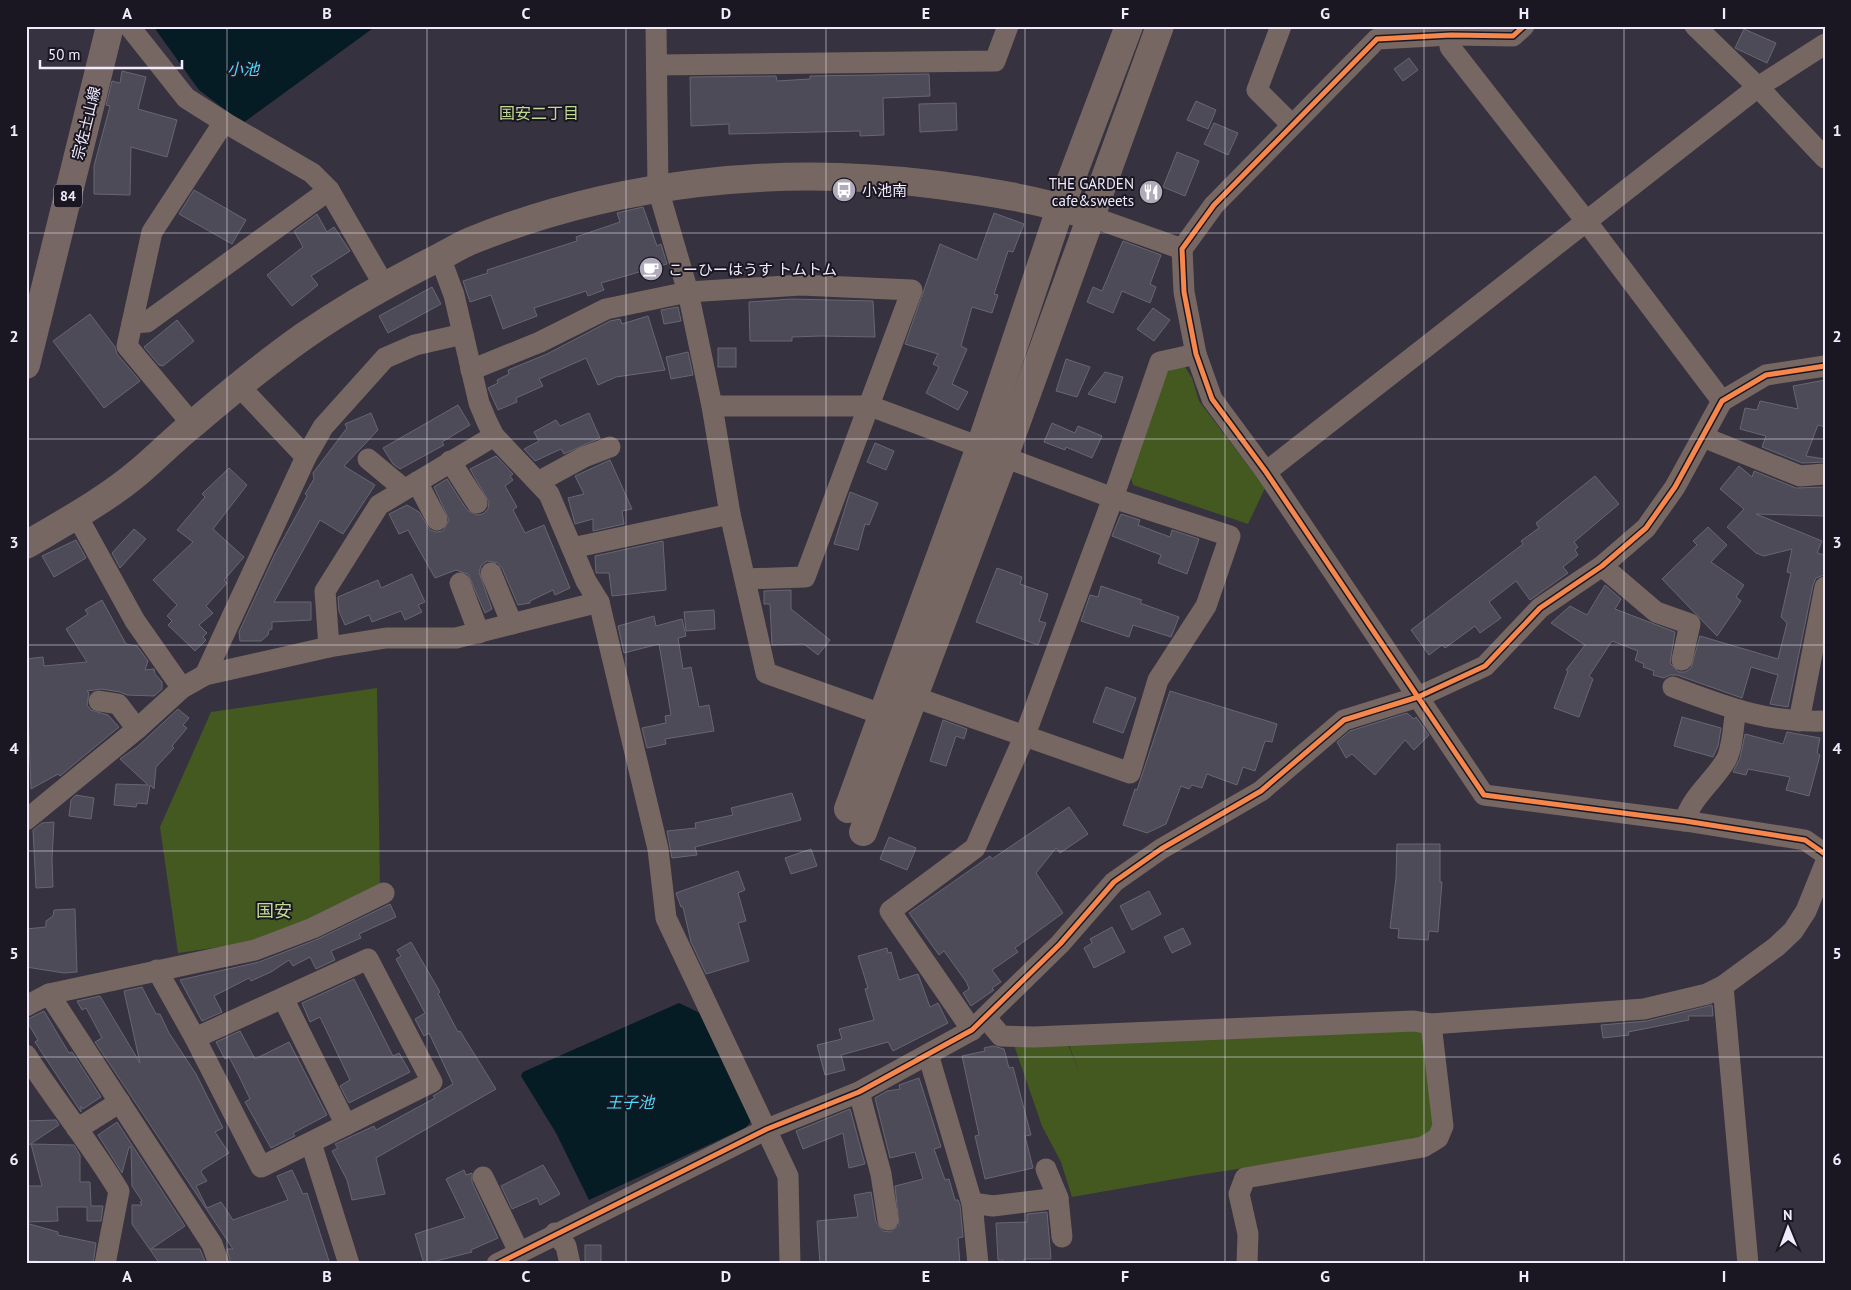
<svg xmlns="http://www.w3.org/2000/svg" width="1851" height="1290" font-family="'PT Sans','Noto Sans JP',sans-serif">
  <style>
    .green { fill: #445920 }
    .water { fill: #051c25 }
    .building { fill: #4d4b57; stroke: #686672 }
    .lines { fill: none; stroke-linecap: round; stroke-linejoin: round }
    .minor { stroke: #776762; stroke-width: 21 }
    .tertiary { stroke: #776762; stroke-width: 28 }
    .primary { stroke: #776764; stroke-width: 28 }
    .cycleway-casing { stroke: #1b1722; stroke-width: 8 }
    .cycleway { stroke: #f5874c; stroke-width: 5 }
    .grid { fill: none; stroke: #f1ecfd; stroke-width: 1; stroke-opacity: 0.55 }
    .labels { text-anchor: middle; dominant-baseline: central; stroke-width: 4; stroke-linejoin: round; paint-order: stroke }
    .shield { fill: #1b1722; stroke: #b1acbb; stroke-width: 1 }
    .shield-label { font-size: 14px; font-weight: bold; fill: #f1ecfd }
    .street-label { font-size: 15px; fill: #f1ecfd; stroke: #1b1722 }
    .poi-label { font-size: 15px; fill: #f1ecfd; stroke: #1b1722; text-anchor: start }
    .water-label { font-size: 16px; font-style: italic; fill: #49dcfe; stroke: #1b1722 }
    .neighbourhood-label { font-size: 16px; fill: #c0db93; stroke: #1b1722 }
    .quarter-label { font-size: 18px; fill: #c0db93; stroke: #1b1722 }
    .neatline { fill: none; stroke: #f1ecfd; stroke-width: 2 }
    .grid-label { font-size: 16px; text-anchor: middle; font-weight: bold; fill: #f1ecfd }
  </style>
  <rect width="100%" height="100%" fill="#36323f"/>
  <g class="green">
    <path d="M1172 367H1185L1192 378 1199 401 1265 488 1248 524 1133 485 1130 474 1164 377Z"/>
    <path d="M377 688 380 890 255 942 178 953 160 827 211 712Z"/>
    <path d="M1426 1029 1435 1132 1413 1142 1411 1134 1412 1142 1192 1176 1072 1197 1061 1162 1042 1126 1013 1042 1066 1039 1080 1075 1067 1039Z"/>
  </g>
  <g class="water">
    <path d="M156 26H376L243 123 199 90 156 30Z"/>
    <path d="M679 1003 702 1014 751 1117 750 1123 745 1128 589 1200 556 1133 521 1076 523 1072Z"/>
  </g>
  <g class="building">
    <path d="M1744 29 1776 43 1767 63 1735 48Z"/>
    <path d="M1409 58 1418 70 1403 81 1394 69Z"/>
    <path d="M122 71 146 77 138 109 177 120 167 157 131 147 130 195 94 194V166L110 106 106 105 112 81 120 83Z"/>
    <path d="M929 74 930 96 883 98 884 135 860 136V131L729 134V124L691 126 690 77 776 76 777 81 810 79V76Z"/>
    <path d="M1196 101 1216 110 1208 129 1187 120Z"/>
    <path d="M956 103 957 130 920 132 919 104Z"/>
    <path d="M1214 123 1238 133 1228 155 1204 144Z"/>
    <path d="M1177 152 1199 161 1185 196 1163 187Z"/>
    <path d="M194 190 246 220 232 244 179 214Z"/>
    <path d="M643 207 657 246 661 244 667 264 601 283 604 290 588 296 586 291 534 308 537 316 503 329 491 295 470 302 463 281 488 273 487 270 577 241 576 237 620 222 617 213Z"/>
    <path d="M994 213 1024 224 1013 252 1008 251 994 294 998 295 992 313 972 307 961 346 967 349 952 384 968 392 958 410 926 393 939 367 933 364 938 354 905 344 940 244 977 260Z"/>
    <path d="M317 214 327 232 334 227 350 251 311 276 318 285 292 306 267 275 303 247 294 231Z"/>
    <path d="M1123 241 1161 255 1150 284 1156 287 1150 303 1122 291 1113 313 1087 302 1093 287 1102 291Z"/>
    <path d="M432 287 441 304 388 333 379 316Z"/>
    <path d="M791 299 873 301 875 337 821 336 792 337V341H750L749 302Z"/>
    <path d="M678 307 681 321 664 324 661 310Z"/>
    <path d="M1153 308 1170 320 1154 341 1137 329Z"/>
    <path d="M90 314 115 347 117 354 140 381 104 408 53 341Z"/>
    <path d="M648 316 665 370 616 377 598 385 586 358 539 379 543 386 516 398 517 402 498 410 488 388 498 383 497 380 509 374 508 370 547 354 610 321 620 319 622 324Z"/>
    <path d="M177 320 194 341 163 366 159 365 144 347Z"/>
    <rect x="718" y="348" width="18" height="19"/>
    <path d="M688 352 693 375 671 379 666 357Z"/>
    <path d="M1066 359 1090 367 1077 397 1056 391Z"/>
    <path d="M1105 372 1123 377 1115 403 1088 394Z"/>
    <path d="M1825 380V427L1818 425 1806 456 1825 459V462L1802 463 1762 447 1766 436 1740 429 1745 408 1757 410 1760 401 1798 409 1793 386Z"/>
    <path d="M458 405 470 425 442 442 444 445 400 469 393 464 383 448Z"/>
    <path d="M371 413 378 430 344 466 375 485 343 534 320 520 274 602H311V620L272 622V629L269 630 268 635 261 641H240L239 632 275 554 307 496 305 494 314 479 313 473 347 428 345 424Z"/>
    <path d="M589 413 600 438 564 454 561 449 535 461 524 449 539 441 534 432 556 420 560 426Z"/>
    <path d="M1052 423 1075 433 1078 426 1102 436 1092 458 1066 447 1065 450 1044 442Z"/>
    <path d="M875 443 894 451 886 470 867 462Z"/>
    <path d="M496 456 513 474 510 476 513 480 505 486 517 507 513 510 525 533 544 525 570 588 555 595 553 590 530 601V603L518 605 502 568 498 563 487 561 481 566 479 572 492 609 485 613 468 574 456 570 435 578 408 530 399 534 389 514 407 505 419 512 430 530 436 532 443 531 449 520 434 487 447 479 467 510 477 515 483 514 488 509 489 502 470 469Z"/>
    <path d="M610 460 632 509 622 511 624 524 593 531V519L575 524 568 498 584 494 575 476Z"/>
    <path d="M1739 466 1752 477 1754 471 1796 488 1825 487V516L1756 514 1822 541 1817 553 1825 555 1824 575 1816 578 1813 585 1788 707 1770 704 1778 675 1751 667 1742 698 1677 675H1670L1664 678 1653 675 1654 671 1643 667 1644 664 1635 660 1638 651 1612 641 1589 676 1593 679 1579 717 1554 708 1568 671 1566 670 1585 645 1551 623 1570 606 1587 615 1605 585 1621 599 1615 609 1675 632 1670 663 1679 672H1685L1691 668 1700 636 1778 659 1787 623 1781 617 1791 573 1787 572 1792 549 1764 556 1756 553 1727 527 1744 509 1720 489Z"/>
    <path d="M229 468 247 485 213 529 244 557 224 580 227 583 206 606 213 613 199 625 207 633 203 637 206 640 195 651 168 625 172 621 167 616 177 605 153 580 193 542 177 530 205 497 202 494Z"/>
    <path d="M1595 476 1619 504 1574 542 1578 547 1575 550 1578 555 1563 567 1568 573 1530 600 1516 581 1489 602 1501 618 1480 633 1475 626 1445 648 1442 645 1429 655 1411 630 1523 544 1521 541 1539 528 1536 523Z"/>
    <path d="M850 492 878 503 869 525 865 524 858 550 834 544Z"/>
    <path d="M1121 514 1140 520 1138 525 1170 537 1172 530 1199 539 1187 574 1158 563 1161 555 1112 536Z"/>
    <path d="M1708 527 1727 545 1711 562 1744 585 1736 597 1741 601 1717 636 1662 579 1697 545 1693 541Z"/>
    <path d="M134 529 146 539 120 568 112 553Z"/>
    <path d="M76 540 86 558 54 577 42 556Z"/>
    <path d="M663 541 666 590 612 596 609 573H596L595 556Z"/>
    <path d="M997 568 1022 577 1020 584 1048 594 1039 621 1046 623 1038 645 976 622Z"/>
    <path d="M412 574 425 602 418 605 422 612 405 620 401 611 372 622 369 615 345 625 339 611 338 597 378 580 381 588Z"/>
    <path d="M1101 586 1142 600 1140 603 1179 617 1171 637 1133 625 1129 637 1081 621 1090 595 1098 597Z"/>
    <path d="M791 590V609L830 640 818 655 804 644 772 645 770 604H764V591Z"/>
    <path d="M102 600 126 644 137 646 148 661 145 670 154 669 155 674 162 682V689L154 696 127 695 120 692 101 689 87 691 89 693 87 705 91 710 108 715 119 727 60 776 58 774 31 789 26 659 43 657 44 666 87 662 66 629 88 614 85 610Z"/>
    <path d="M714 610 715 629 686 631 684 612Z"/>
    <path d="M654 616 656 626 682 619 686 636 678 638 683 669 691 667 699 707 709 705 714 731 665 739 666 744 647 748 642 728 666 723 665 716 671 715 659 644 624 653 618 626Z"/>
    <path d="M1106 687 1136 698 1123 733 1093 722Z"/>
    <path d="M1170 691 1277 724 1272 742 1265 741 1255 771 1243 767 1237 785 1207 774 1202 788 1192 785 1189 789 1181 786 1166 824 1147 833 1123 825 1135 789 1137 790Z"/>
    <path d="M178 709 189 718 183 725 187 728 172 746 174 748 156 767 154 789 150 785 147 804 137 803 136 807 114 805 116 784 148 785 120 759 137 747Z"/>
    <path d="M1407 713 1414 719 1416 717 1429 735 1414 750 1405 740 1375 775 1352 754 1346 758 1337 742 1350 731Z"/>
    <path d="M1682 717 1721 728 1718 746 1713 757 1674 746Z"/>
    <path d="M943 720 967 729 964 739 956 736 946 766 930 761Z"/>
    <path d="M1787 732 1820 738 1817 753 1820 755 1809 796 1786 790 1790 777 1748 769 1746 775 1733 772 1740 758 1745 734 1783 744Z"/>
    <path d="M792 793 801 820 695 847 697 855 672 858 667 831 696 828 695 823 733 815 731 808Z"/>
    <path d="M76 795 94 798 91 819 69 816 71 800Z"/>
    <path d="M1069 807 1088 834 1060 853 1056 848 1036 873 1063 913 1015 948 1018 952 992 970 1001 982 992 988 994 990 971 1006 963 993 969 989 967 983 944 951 939 955 909 913 990 856 992 859Z"/>
    <path d="M54 822 52 859 53 887 36 888 33 830 42 823Z"/>
    <path d="M889 837 916 848 907 870 880 859Z"/>
    <path d="M1397 844H1440V882H1442L1438 932 1429 931 1428 940 1398 938 1399 929 1390 928 1396 878Z"/>
    <path d="M811 849 817 866 791 874 785 858Z"/>
    <path d="M738 871 745 890 738 893 746 921 738 923 749 961 706 974 691 942 683 907H681L676 893Z"/>
    <path d="M1149 891 1161 914 1132 930 1120 906Z"/>
    <path d="M390 904 396 917 359 934 361 938 331 951 335 960 316 969 310 957 293 966 289 960 271 972 251 981 249 978 214 996 222 1012 202 1021 180 980 259 962 318 939Z"/>
    <path d="M75 909 77 972 64 973 26 967V929L46 927V921L53 916 54 910Z"/>
    <path d="M1112 927 1125 952 1094 968 1084 948 1092 943 1090 939Z"/>
    <path d="M1183 928 1191 944 1172 953 1164 937Z"/>
    <path d="M411 942 440 992 438 994 458 1032 460 1031 496 1089 376 1158 385 1194 352 1200 347 1180 332 1151 338 1148 335 1144 374 1126 376 1130 435 1098 433 1096 453 1084 429 1033 424 1036 415 1019 425 1013 396 959 401 956 397 950Z"/>
    <path d="M887 948 888 953 891 952 899 980 918 974 930 1007 938 1003 948 1023 893 1051 888 1042 841 1055 845 1070 825 1075 817 1045 842 1039 839 1029 874 1020 865 989 868 988 858 956Z"/>
    <path d="M354 979 393 1056 399 1053 410 1072 349 1103 340 1086 350 1080 320 1017 310 1022 302 1003Z"/>
    <path d="M142 987 156 1014H160L169 1033 196 1074 223 1128 215 1132 229 1153 202 1170 201 1172 207 1181 196 1186 207 1208 221 1202 233 1220 288 1200 277 1176 292 1170 303 1194 307 1193 330 1264H231L227 1249H233L95 1042 102 1038 86 1008 82 1010 77 1001 100 996 140 1063 124 991Z"/>
    <path d="M1712 1005 1713 1016H1688L1689 1020 1628 1032 1629 1035 1603 1038 1601 1025 1647 1021Z"/>
    <path d="M44 1011 69 1053 72 1052 101 1097 83 1109 81 1106V1112L35 1042 38 1040 26 1020Z"/>
    <path d="M240 1031 255 1059 289 1042 327 1115 293 1133 295 1136 271 1148 245 1102 250 1099 238 1074 229 1057 225 1059 216 1042Z"/>
    <path d="M993 1046 1004 1049 1009 1068 1013 1067 1031 1135 1025 1136 1033 1168 985 1179 975 1136 979 1135 962 1056 985 1051 984 1048Z"/>
    <path d="M919 1078 941 1147 934 1149 945 1180 949 1179 955 1200H958L960 1205 963 1237 958 1238 960 1264H820L817 1221 858 1217 854 1195 871 1192 876 1222 883 1231 890 1232 899 1225 895 1186 923 1179 915 1152 890 1158 875 1098 887 1091 900 1089 899 1085Z"/>
    <path d="M850 1109 865 1164 849 1168 843 1133 803 1149 796 1131Z"/>
    <path d="M56 1120 59 1125 26 1147V1121Z"/>
    <path d="M117 1122 185 1226 151 1249H200L206 1264H160L132 1224V1205H142L140 1202 142 1201 132 1186 131 1147H129L122 1173 98 1135Z"/>
    <path d="M31 1144 74 1145 80 1155V1182H90L91 1206H103L101 1221H87V1207H57L58 1221 26 1222V1186H42Z"/>
    <path d="M543 1165 560 1194 540 1205 537 1198 512 1209 501 1186Z"/>
    <path d="M464 1170 466 1175 472 1173V1182L498 1238 471 1250 472 1252 424 1264 415 1234 465 1218 446 1179Z"/>
    <path d="M1047 1212 1051 1259H1024V1264H1003V1260H998L996 1223 1027 1222V1214Z"/>
    <path d="M26 1223 58 1232V1235L96 1243 93 1264H37V1261H26Z"/>
    <rect x="585" y="1245" width="16" height="19"/>
  </g>
  <g class="lines">
    <g class="minor">
      <path d="M129 26 186 98 224 122 312 173 329 190 384 285"/>
      <path d="M656 26 658 189 688 292 712 406 730 514 766 673 881 714"/>
      <path d="M1281 26 1257 90 1292 125"/>
      <path d="M1524 26 1513 36 1451 35 1377 39 1214 205 1182 249 1184 292 1196 354 1212 399 1266 472 1484 795 1685 821 1805 840 1825 854"/>
      <path d="M1695 26 1758 87 1825 158"/>
      <path d="M1451 35 1450 47 1586 221 1722 401"/>
      <path d="M657 65 995 61 1008 26"/>
      <path d="M1092 217 1182 249"/>
      <path d="M440 257 454 295 479 403 487 422 494 436 549 494 586 581 599 602 658 849 666 918 788 1176 790 1264"/>
      <path d="M132 323 147 322 329 190"/>
      <path d="M471 370 540 342 606 309 688 292 801 285 912 290 805 577 745 579"/>
      <path d="M240 387 306 457"/>
      <path d="M712 406H870L980 447"/>
      <path d="M192 424 127 346 152 232 224 122"/>
      <path d="M1703 437 1800 476 1825 474"/>
      <path d="M368 459 404 489"/>
      <path d="M450 461 477 503"/>
      <path d="M1266 472 1758 87 1825 44"/>
      <path d="M417 482 437 520"/>
      <path d="M538 482 584 457 610 447"/>
      <path d="M77 516 135 621 182 688 205 675 329 647 325 591 379 505 494 436"/>
      <path d="M572 548 730 514"/>
      <path d="M1602 566 1656 612 1690 624 1682 660"/>
      <path d="M491 573 512 624"/>
      <path d="M460 583 479 633"/>
      <path d="M329 647 386 638H456L599 602"/>
      <path d="M205 675 306 457 323 427 385 358 415 345 463 334"/>
      <path d="M1673 687C1727 707 1766 723 1825 721"/>
      <path d="M914 697 1130 773 1158 680 1206 606 1230 536 1113 498 1004 457"/>
      <path d="M99 701 118 704 137 729"/>
      <path d="M1799 721 1825 587"/>
      <path d="M26 820 137 729 182 688"/>
      <path d="M1685 821C1691 797 1714 781 1726 760 1733 747 1733 725 1736 710"/>
      <path d="M368 959 432 1082 261 1167 195 1038Z"/>
      <path d="M157 970 195 1038"/>
      <path d="M1723 986 1748 1264"/>
      <path d="M49 994 255 950 313 928 384 893"/>
      <path d="M283 998 346 1125"/>
      <path d="M26 1006 49 994 212 1244 219 1264"/>
      <path d="M986 1018 1001 1036 1034 1037 1414 1021 1431 1024 1644 1009 1707 994 1723 986 1776 947 1793 931 1806 911 1825 864"/>
      <path d="M972 1030 890 911 975 848 1025 735 1113 498 1160 362 1196 354"/>
      <path d="M928 1054 972 1203 978 1264"/>
      <path d="M26 1055C56 1102 91 1144 119 1191L105 1264"/>
      <path d="M859 1092 881 1174 888 1220"/>
      <path d="M77 1129 120 1102"/>
      <path d="M311 1143 349 1264"/>
      <path d="M1046 1169 1058 1198 1062 1237"/>
      <path d="M483 1177 519 1252"/>
      <path d="M972 1203 993 1206 1058 1198"/>
      <path d="M555 1233 566 1246 570 1264"/>
      <path d="M497 1264 767 1129 859 1092 972 1030 1060 944 1114 882 1161 849 1261 791 1344 720 1418 697 1485 666 1540 608 1602 566 1646 528 1675 487 1722 401 1766 375 1825 366"/>
      <path d="M1247 1264 1248 1234 1239 1194 1245 1178 1423 1147 1438 1138 1443 1126 1431 1024"/>
    </g>
    <g class="tertiary">
      <path d="M26 545C65 522 106 500 140 471 158 456 174 439 193 424 228 394 266 363 304 336 346 307 390 282 436 259 448 253 460 245 473 240 618 182 776 165 930 184 985 191 1039 199 1092 217"/>
      <path d="M848 809 980 447 1061 206 1129 26"/>
      <path d="M863 832 1004 457 1160 26"/>
    </g>
    <path class="primary" d="M26 365 110 26"/>
    <g class="cycleway-casing">
      <g id="cycleway">
        <path d="M1524 26 1513 36 1451 35 1377 39 1214 205 1182 249 1184 292 1196 354 1212 399 1266 472 1484 795 1685 821 1805 840 1825 854"/>
        <path d="M497 1264 767 1129 859 1092 972 1030 1060 944 1114 882 1161 849 1261 791 1344 720 1418 697 1485 666 1540 608 1602 566 1646 528 1675 487 1722 401 1766 375 1825 366"/>
      </g>
    </g>
    <use href="#cycleway" class="cycleway"/>
  </g>
  <path class="grid" d="M227 26V1264M427 26V1264M626 26V1264M826 26V1264M1025 26V1264M1225 26V1264M1424 26V1264M1624 26V1264M26 233H1825M26 439H1825M26 645H1825M26 851H1825M26 1057H1825"/>
  <defs>
    <g id="bus-disc" transform="scale(1.25)"><circle r="9.5" fill="#b0abba" stroke="#1b1722"/><path d="M-5-6H5V4H4V6H2V4H-2V6H-4V4H-5ZM-3.5-4V0h7V-4ZM-3.5 1.2v1.5H-2V1.2ZM2 1.2v1.5H3.5V1.2Z" fill="#fff"/></g>
    <g id="restaurant-disc" transform="scale(1.25)"><circle r="9.5" fill="#b0abba" stroke="#1b1722"/><path d="M-5-6h1v4h1v-4h1v4h1v-4h1v5L-1.5 .5V6h-2V.5L-5-1ZM5-6V6H3V1.5H1.5Q1.5-4 5-6Z" fill="#fff"/></g>
    <g id="cafe-disc" transform="scale(1.25)"><circle r="9.5" fill="#b0abba" stroke="#1b1722"/><path d="M-5.5-4.5H6V0H3Q3 3.5 0 3.5H-2.5Q-5.5 3.5-5.5 0ZM3-3.2v2h1.7v-2ZM-6 4.5H4V6H-6Z" fill="#fff"/></g>
  </defs>
  <g fill-rule="evenodd">
    <use href="#bus-disc" x="844" y="190"/>
    <use href="#restaurant-disc" x="1151" y="192"/>
    <use href="#cafe-disc" x="651" y="269"/>
  </g>
  <g class="labels">
    <rect class="shield" x="54" y="184.5" width="28" height="23" rx="4"/>
    <g class="shield-label">
      <text x="68" y="196">84</text>
    </g>
    <g class="street-label">
      <text transform="translate(86 123) rotate(-76)">宗佐土山線</text>
    </g>
    <g class="poi-label">
      <text x="1134" y="183" text-anchor="end">THE GARDEN<tspan x="1134" dy="17">cafe&amp;sweets</tspan></text>
      <text x="862" y="190">小池南</text>
      <text x="668" y="269">こーひーはうす トムトム</text>
    </g>
    <g class="water-label">
      <text x="243" y="69">小池</text>
      <text x="630" y="1102">王子池</text>
    </g>
    <g class="neighbourhood-label">
      <text x="539" y="113">国安二丁目</text>
    </g>
    <g class="quarter-label">
      <text x="274" y="910">国安</text>
    </g>
  </g>
  <rect width="1851" height="1290" fill="none" stroke="#1b1722" stroke-width="55"/>
  <g transform="translate(1788 1228) rotate(359)" stroke="#1b1722" stroke-width="4" paint-order="stroke">
  <path d="M0-4L9 19L0 12L-9 19Z" fill="#f1ecfd"/>
  <text y="-8" font-size="14" font-weight="bold" text-anchor="middle" fill="#f1ecfd">N</text>
  </g>
  <path d="M40 60v8h142v-8" fill="none" stroke="#f1ecfd" stroke-width="2.5"/>
  <text x="48" y="60" font-size="15" fill="#f1ecfd" stroke="#1b1722" stroke-width="4" paint-order="stroke">50 m</text>
  <rect x="28" y="28" width="1796" height="1234" class="neatline"/>
  <g class="grid-label">
    <text x="127" y="19">A</text>
    <text x="327" y="19">B</text>
    <text x="526" y="19">C</text>
    <text x="726" y="19">D</text>
    <text x="926" y="19">E</text>
    <text x="1125" y="19">F</text>
    <text x="1325" y="19">G</text>
    <text x="1524" y="19">H</text>
    <text x="1724" y="19">I</text>
    <text x="14" y="136">1</text>
    <text x="1837" y="136">1</text>
    <text x="14" y="342">2</text>
    <text x="1837" y="342">2</text>
    <text x="14" y="548">3</text>
    <text x="1837" y="548">3</text>
    <text x="14" y="754">4</text>
    <text x="1837" y="754">4</text>
    <text x="14" y="959">5</text>
    <text x="1837" y="959">5</text>
    <text x="14" y="1165">6</text>
    <text x="1837" y="1165">6</text>
    <text x="127" y="1282">A</text>
    <text x="327" y="1282">B</text>
    <text x="526" y="1282">C</text>
    <text x="726" y="1282">D</text>
    <text x="926" y="1282">E</text>
    <text x="1125" y="1282">F</text>
    <text x="1325" y="1282">G</text>
    <text x="1524" y="1282">H</text>
    <text x="1724" y="1282">I</text>
  </g>
</svg>
